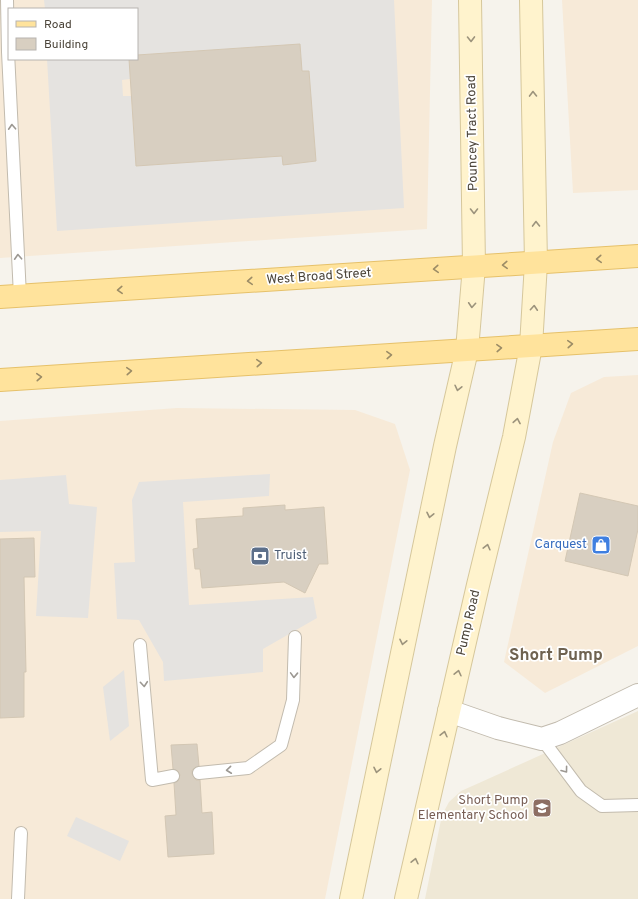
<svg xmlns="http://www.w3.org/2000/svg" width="638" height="899" font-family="Overpass,sans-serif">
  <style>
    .commercial { fill: #f7ead8; fill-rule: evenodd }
    .education { fill: #efe8d6 }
    .parking { fill: #e5e3e0 }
    .building { fill: #d8cfc1; stroke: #d3c7b4 }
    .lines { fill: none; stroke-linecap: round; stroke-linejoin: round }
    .service-casing { stroke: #c2bbae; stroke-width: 14 }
    .minor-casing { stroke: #c2bbae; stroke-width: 24 }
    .secondary-casing { stroke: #d6c79b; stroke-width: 24 }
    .primary-casing { stroke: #e6c16a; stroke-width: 24 }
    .service { stroke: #fff; stroke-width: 12 }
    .minor { stroke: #fff; stroke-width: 22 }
    .secondary { stroke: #fff3cd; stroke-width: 22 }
    .primary { stroke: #ffe39c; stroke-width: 22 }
    .oneway { stroke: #9c937c }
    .oneway2 { stroke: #9c9892 }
    .oneway3 { stroke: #9c8c66 }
    .labels { text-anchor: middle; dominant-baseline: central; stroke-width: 3.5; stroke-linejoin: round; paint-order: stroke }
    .street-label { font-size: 13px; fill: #4b4439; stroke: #fff }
    .shop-label { font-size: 13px; fill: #366cbe; stroke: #fff; text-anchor: end }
    .service-label { font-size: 13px; fill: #4e5e75; stroke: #fff; text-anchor: start }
    .education-label { font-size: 13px; fill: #785e54; stroke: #fff; text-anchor: end }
    .district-label { font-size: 17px; font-weight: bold; fill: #6e6250; stroke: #fff }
  </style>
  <rect width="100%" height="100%" fill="#f6f3ec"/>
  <g class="commercial">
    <path d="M0 0H432L427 229 0 258ZM9 9H137V59H9Z"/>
    <path d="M562 0H638V190L573 193Z"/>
    <path d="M638 375V646L545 693 504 662 553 442 571 393 604 377Z"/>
    <path d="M177 408 355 410 395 424 410 470 325 899H0V421Z"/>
  </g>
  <path class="education" d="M638 711V899H425L442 815 449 802 461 791 479 783Z"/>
  <g class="parking">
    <path d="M44 0H394L404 208 57 231 47 59H129L130 79 122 80 123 96H131L136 166 282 156 283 165 316 161 309 71H302L300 44 137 55V9H45Z"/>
    <path d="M270 474 269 496 183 502 189 605 313 597 317 618 263 649V672L164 681 163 662 139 620 117 619 114 563 135 562 132 500 139 482Z"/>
    <path d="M66 475 69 504 97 507 88 618 36 616 41 531 0 532V480Z"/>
    <path d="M124 670 129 726 110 741 103 687Z"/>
    <path d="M76 817 129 841 120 861 67 836Z"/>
  </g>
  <g class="building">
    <path d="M300 44 302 71H309L316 161 283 165 282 156 136 166 129 59H137V55Z"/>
    <path d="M580 493 638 506V529L628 576 565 561Z"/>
    <path d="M285 505V510L324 507 328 564H319L305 593 284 582 202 588 200 569H195L193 549 198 548 196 519 243 516V508Z"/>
    <path d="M34 538 35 577H24L26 672H24V717L0 718V539Z"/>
    <path d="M197 744 199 766 192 770V774L196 780H200L202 813 212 812 214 854 168 857 165 816 176 815 174 783 178 781 180 775 178 771 173 769 171 745Z"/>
  </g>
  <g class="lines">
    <g class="service-casing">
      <g id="service">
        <path d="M7 0 8 52 20 296"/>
        <path d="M140 645 152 780 173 776"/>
        <path d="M542 739 581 791 602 806 638 805"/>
        <path d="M199 773 248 768 281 745 293 700 295 637"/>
        <path d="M18 899 21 833"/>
      </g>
    </g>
    <g class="minor-casing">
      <path id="minor" d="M449 711 498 728 542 739 560 733 638 695"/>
    </g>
    <g class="secondary-casing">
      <g id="secondary">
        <path d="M351 899 445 446 467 350 474 266 470 0"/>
        <path d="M406 899 478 585 514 437 531 346 536 263 531 0"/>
      </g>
    </g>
    <g class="primary-casing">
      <g id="primary">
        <path d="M0 297 638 256"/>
        <path d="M0 380 638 339"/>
      </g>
    </g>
    <use href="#service" class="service"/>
    <use href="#minor" class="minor"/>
    <use href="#secondary" class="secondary"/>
    <use href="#primary" class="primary"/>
  </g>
  <defs><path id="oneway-chevron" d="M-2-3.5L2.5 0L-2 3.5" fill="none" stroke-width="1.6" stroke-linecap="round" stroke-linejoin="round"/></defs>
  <g class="oneway">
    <use href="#oneway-chevron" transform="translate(471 39) rotate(89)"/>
    <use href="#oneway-chevron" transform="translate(533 94) rotate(-91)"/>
    <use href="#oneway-chevron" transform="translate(474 211) rotate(90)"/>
    <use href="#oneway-chevron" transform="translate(536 224) rotate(-91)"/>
    <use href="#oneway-chevron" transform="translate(472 305) rotate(94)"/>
    <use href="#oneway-chevron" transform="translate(534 308) rotate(-86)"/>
    <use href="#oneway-chevron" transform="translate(458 388) rotate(103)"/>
    <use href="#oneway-chevron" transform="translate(517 421) rotate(-80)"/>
    <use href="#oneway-chevron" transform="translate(430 515) rotate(102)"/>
    <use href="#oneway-chevron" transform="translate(487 547) rotate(-76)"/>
    <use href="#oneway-chevron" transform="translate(403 642) rotate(102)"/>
    <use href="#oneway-chevron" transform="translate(458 673) rotate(-77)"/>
    <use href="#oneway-chevron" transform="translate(444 734) rotate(-77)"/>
    <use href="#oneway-chevron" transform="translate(377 770) rotate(102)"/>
    <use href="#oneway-chevron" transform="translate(415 861) rotate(-77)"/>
  </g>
  <g class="oneway2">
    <use href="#oneway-chevron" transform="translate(12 127) rotate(-93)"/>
    <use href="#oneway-chevron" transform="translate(18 257) rotate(-93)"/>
    <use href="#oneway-chevron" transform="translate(294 675) rotate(92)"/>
    <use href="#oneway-chevron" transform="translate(144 684) rotate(85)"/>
    <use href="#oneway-chevron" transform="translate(229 770) rotate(174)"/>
    <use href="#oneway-chevron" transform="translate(565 770) rotate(53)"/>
  </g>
  <g class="oneway3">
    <use href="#oneway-chevron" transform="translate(599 259) rotate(176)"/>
    <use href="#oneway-chevron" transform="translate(505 265) rotate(177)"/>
    <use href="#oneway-chevron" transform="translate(436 269) rotate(176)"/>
    <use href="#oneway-chevron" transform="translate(250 281) rotate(176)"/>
    <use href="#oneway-chevron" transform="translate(120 290) rotate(177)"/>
    <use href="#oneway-chevron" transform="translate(570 344) rotate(-4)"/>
    <use href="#oneway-chevron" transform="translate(499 348) rotate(-3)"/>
    <use href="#oneway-chevron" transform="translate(389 355) rotate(-3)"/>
    <use href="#oneway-chevron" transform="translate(259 363) rotate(-4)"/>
    <use href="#oneway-chevron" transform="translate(129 371) rotate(-4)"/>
    <use href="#oneway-chevron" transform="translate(39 377) rotate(-4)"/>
  </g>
  <defs>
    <g id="shop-square" transform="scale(1)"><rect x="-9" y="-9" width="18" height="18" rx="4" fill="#3f7fe0" stroke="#fff"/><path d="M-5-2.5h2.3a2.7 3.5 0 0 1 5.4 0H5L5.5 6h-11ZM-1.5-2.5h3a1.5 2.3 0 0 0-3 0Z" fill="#fff"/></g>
    <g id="bank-square" transform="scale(1)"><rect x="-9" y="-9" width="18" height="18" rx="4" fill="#5c6f8a" stroke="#fff"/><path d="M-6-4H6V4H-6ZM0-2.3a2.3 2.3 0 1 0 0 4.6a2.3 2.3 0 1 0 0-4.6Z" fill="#fff"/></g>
    <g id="school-square" transform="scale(1)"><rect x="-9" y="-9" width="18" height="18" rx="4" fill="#8d6e63" stroke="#fff"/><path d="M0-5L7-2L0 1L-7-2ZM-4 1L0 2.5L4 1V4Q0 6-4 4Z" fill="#fff"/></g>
  </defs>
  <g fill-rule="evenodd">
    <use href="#shop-square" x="601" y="545"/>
    <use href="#bank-square" x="260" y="556"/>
    <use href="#school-square" x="542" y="808"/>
  </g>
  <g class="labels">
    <g class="street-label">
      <text transform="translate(473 133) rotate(-91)">Pouncey Tract Road</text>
      <text transform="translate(319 277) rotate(-4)">West Broad Street</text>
      <text transform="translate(469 623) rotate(-77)">Pump Road</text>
    </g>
    <g class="shop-label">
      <text x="587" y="545">Carquest</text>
    </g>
    <g class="service-label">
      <text x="274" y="556">Truist</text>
    </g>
    <g class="education-label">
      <text x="528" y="801">Short Pump<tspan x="528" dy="15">Elementary School</tspan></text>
    </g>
    <g class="district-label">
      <text x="556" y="656">Short Pump</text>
    </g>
  </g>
  <rect x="8" y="8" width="130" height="52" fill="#ffffff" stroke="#b7b4b0"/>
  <rect x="16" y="21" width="20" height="6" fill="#ffe39c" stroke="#b7b4b0"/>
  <text x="44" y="28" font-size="12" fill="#4b4439">Road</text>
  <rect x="16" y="38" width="20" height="12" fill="#d8cfc1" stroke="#b7b4b0"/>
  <text x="44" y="48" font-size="12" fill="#4b4439">Building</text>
</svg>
